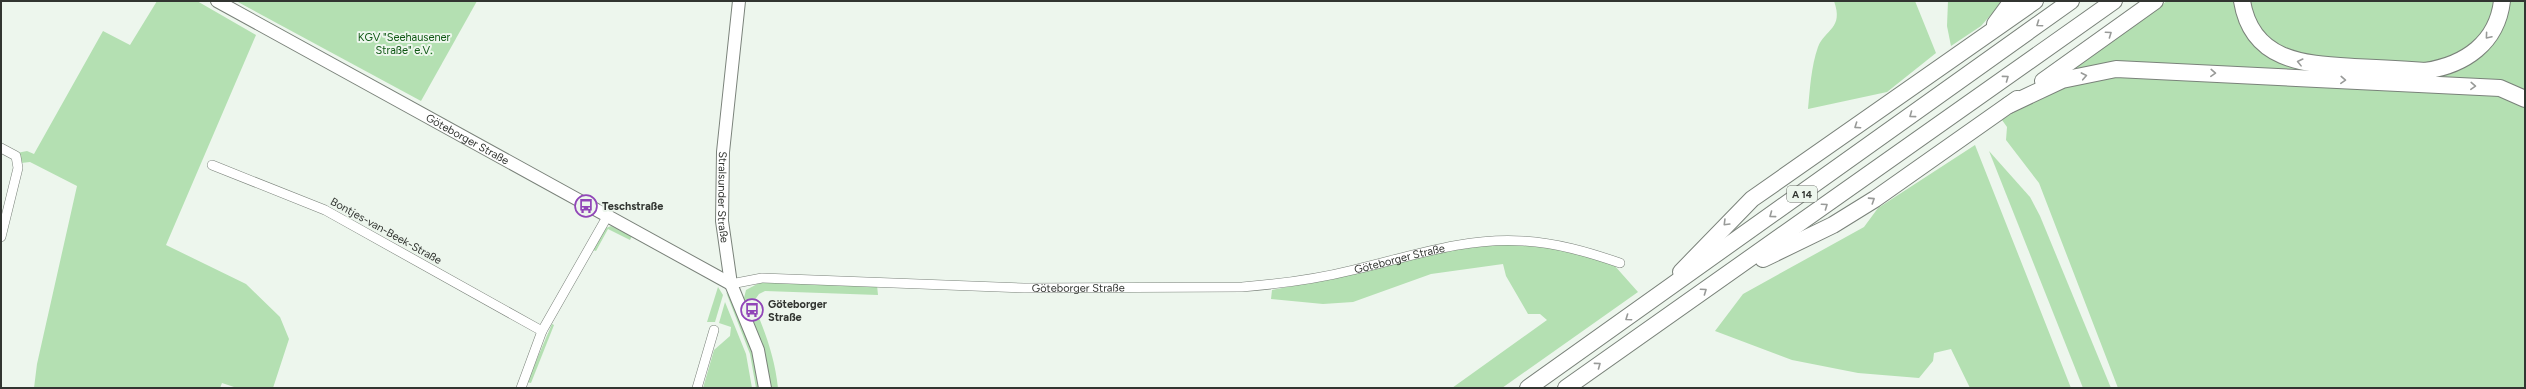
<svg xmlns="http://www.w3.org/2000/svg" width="2526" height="389" font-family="Figtree,sans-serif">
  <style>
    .green { fill: #b4e0b2 }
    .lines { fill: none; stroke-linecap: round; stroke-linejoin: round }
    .street-casing { stroke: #7a827a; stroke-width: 10 }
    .secondary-casing { stroke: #7a827a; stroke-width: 14 }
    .highway-casing { stroke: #7a827a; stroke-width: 18 }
    .street { stroke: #fff; stroke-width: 9 }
    .secondary { stroke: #fff; stroke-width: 12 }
    .highway { stroke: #fff; stroke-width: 16 }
    .oneway { stroke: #989a98 }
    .labels { text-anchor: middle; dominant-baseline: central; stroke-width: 4; stroke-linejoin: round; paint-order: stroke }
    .shield { fill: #edf6ed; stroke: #6a6f69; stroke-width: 1 }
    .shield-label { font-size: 10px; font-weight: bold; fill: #323531 }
    .park-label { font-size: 11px; fill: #0e5713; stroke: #edf6ed }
    .street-label { font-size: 11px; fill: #323531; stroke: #edf6ed }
    .poi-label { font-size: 11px; font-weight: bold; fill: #323531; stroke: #edf6ed; text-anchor: start }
  </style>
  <rect width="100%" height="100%" fill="#edf6ed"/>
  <g class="green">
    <path d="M157 1H197L256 35 166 245 246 284 280 317 289 339 273 388H237L222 383 220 388H34L37 364 77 186 30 162 21 163 17 153 27 151 34 154 103 31 130 45Z"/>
    <path d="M236 1H477L421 101Z"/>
    <path d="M1834 1H1915L1936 53 1887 92 1808 109C1810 89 1811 67 1818 47 1825 29 1844 29 1834 1Z"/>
    <path d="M1948 1H2003L1981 26 1951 46 1947 26Z"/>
    <path d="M2167 1H2237L2277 58 2458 67 2508 1H2525V94L2175 66 2060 77Z"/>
    <path d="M2246 1H2499L2485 35 2442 64 2299 58 2264 38Z"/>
    <path d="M2118 74 2485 89 2525 102V388H2118L2039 183 2006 140 2007 127 2002 120 2027 103 2060 87Z"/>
    <path d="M1975 145 2071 388H1970L1951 349 1934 353 1933 361 1919 378 1858 373 1792 360 1715 331 1743 294 1864 227 1878 208Z"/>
    <path d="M1989 151 2030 197 2040 216 2111 388H2083Z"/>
    <path d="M611 226 632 236 630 240 608 229 596 251 593 250 606 228Z"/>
    <path d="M1521 244 1570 251 1614 265 1638 292 1502 388H1452L1547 320 1540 314H1528L1506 276 1503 264 1431 274 1353 302 1323 304 1271 299 1272 290C1356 275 1436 245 1521 244Z"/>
    <path d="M761 282 877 285 878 295 765 291 759 294 754 301 755 308C766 334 775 359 778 388H771L765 354 744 298 746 290Z"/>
    <path d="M718 287 723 295 715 322H707Z"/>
    <path d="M726 292C745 318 755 356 759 388H756L750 354Z"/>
    <path d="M725 302 746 354 752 388H703L714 350 730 336 731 327 719 323Z"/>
    <path d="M552 324 554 325 531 383 527 382Z"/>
  </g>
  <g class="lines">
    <g class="street-casing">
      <g id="street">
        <path d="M1 148 16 156 18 168 1 237"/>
        <path d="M212 165 325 210 542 331"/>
        <path id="s1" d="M731 284 762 278 1024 288 1242 287C1279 284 1317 279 1353 270 1409 257 1465 237 1523 241 1557 243 1588 252 1620 263"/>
        <path d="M521 388 542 331 607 217"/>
        <path d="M697 388 714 330"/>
      </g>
    </g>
    <g class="secondary-casing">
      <g id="secondary">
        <path id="s2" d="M217 1 731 284"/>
        <path id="s3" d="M739 1 723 152 722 221 731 284 758 350 765 388"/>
      </g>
    </g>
    <g class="highway-casing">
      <g id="highway">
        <path d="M2242 1C2252 62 2305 64 2354 67 2378 68 2401 69 2425 71 2465 65 2497 43 2502 1"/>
        <path d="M1995 24 2012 1"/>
        <path d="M2043 81 2155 1"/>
        <path d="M2009 105 2062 80 2116 69 2500 88 2525 99"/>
        <path d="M1763 259 1833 225 1875 199 2017 99"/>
        <path d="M1681 272 1752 199 2035 1"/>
        <path d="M1528 388 2071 1"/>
        <path d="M1566 388 2114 1"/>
      </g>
    </g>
    <use href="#street" class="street"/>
    <use href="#secondary" class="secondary"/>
    <use href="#highway" class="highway"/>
  </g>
  <defs><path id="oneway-chevron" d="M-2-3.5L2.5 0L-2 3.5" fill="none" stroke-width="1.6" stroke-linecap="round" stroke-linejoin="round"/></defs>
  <g class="oneway">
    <use href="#oneway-chevron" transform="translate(2039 24) rotate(145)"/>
    <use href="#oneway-chevron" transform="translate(2109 34) rotate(-35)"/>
    <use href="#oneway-chevron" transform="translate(2488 36) rotate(130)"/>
    <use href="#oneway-chevron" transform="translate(2300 62) rotate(-166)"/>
    <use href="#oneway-chevron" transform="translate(2213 73) rotate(3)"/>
    <use href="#oneway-chevron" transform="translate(2084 76) rotate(-11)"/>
    <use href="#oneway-chevron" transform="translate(2006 78) rotate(-36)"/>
    <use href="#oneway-chevron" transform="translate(2343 80) rotate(3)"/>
    <use href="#oneway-chevron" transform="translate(2473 86) rotate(3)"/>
    <use href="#oneway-chevron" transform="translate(1912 115) rotate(144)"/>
    <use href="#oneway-chevron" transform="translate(1857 126) rotate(146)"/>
    <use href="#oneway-chevron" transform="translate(1872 200) rotate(-33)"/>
    <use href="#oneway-chevron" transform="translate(1825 206) rotate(-35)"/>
    <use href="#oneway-chevron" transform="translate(1772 215) rotate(144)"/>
    <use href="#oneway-chevron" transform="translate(1726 223) rotate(135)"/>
    <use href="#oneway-chevron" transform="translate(1704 291) rotate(-35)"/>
    <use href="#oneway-chevron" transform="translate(1628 318) rotate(145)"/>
    <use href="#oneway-chevron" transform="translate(1598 365) rotate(-36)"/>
  </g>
  <defs>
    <g id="bus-ring" transform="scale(1.15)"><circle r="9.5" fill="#edf6ed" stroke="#9146b8" stroke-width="1.5"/><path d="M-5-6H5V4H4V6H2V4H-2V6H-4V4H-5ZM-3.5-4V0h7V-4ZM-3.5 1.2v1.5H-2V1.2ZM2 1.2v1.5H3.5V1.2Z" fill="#9146b8"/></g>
  </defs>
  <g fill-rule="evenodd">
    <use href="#bus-ring" x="586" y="206"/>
    <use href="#bus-ring" x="752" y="310"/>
  </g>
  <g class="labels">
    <rect class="shield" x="1787" y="186" width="30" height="16" rx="3"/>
    <g class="shield-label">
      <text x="1802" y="194">A 14</text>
    </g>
    <g class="park-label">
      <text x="404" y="37">KGV "Seehausener<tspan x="404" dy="13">Straße" e.V.</tspan></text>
    </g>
    <g class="street-label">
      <text stroke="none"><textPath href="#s2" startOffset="286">Göteborger Straße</textPath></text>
      <text stroke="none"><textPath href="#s3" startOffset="197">Stralsunder Straße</textPath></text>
      <text transform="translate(386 231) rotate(29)">Bontjes-van-Beek-Straße</text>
      <text stroke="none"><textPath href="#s1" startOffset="672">Göteborger Straße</textPath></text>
      <text stroke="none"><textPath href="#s1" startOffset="348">Göteborger Straße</textPath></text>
    </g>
    <g class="poi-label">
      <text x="602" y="206">Teschstraße</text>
      <text x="768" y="304">Göteborger<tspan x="768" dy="13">Straße</tspan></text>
    </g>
  </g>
  <rect width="2526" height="389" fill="none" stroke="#323531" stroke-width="4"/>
</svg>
